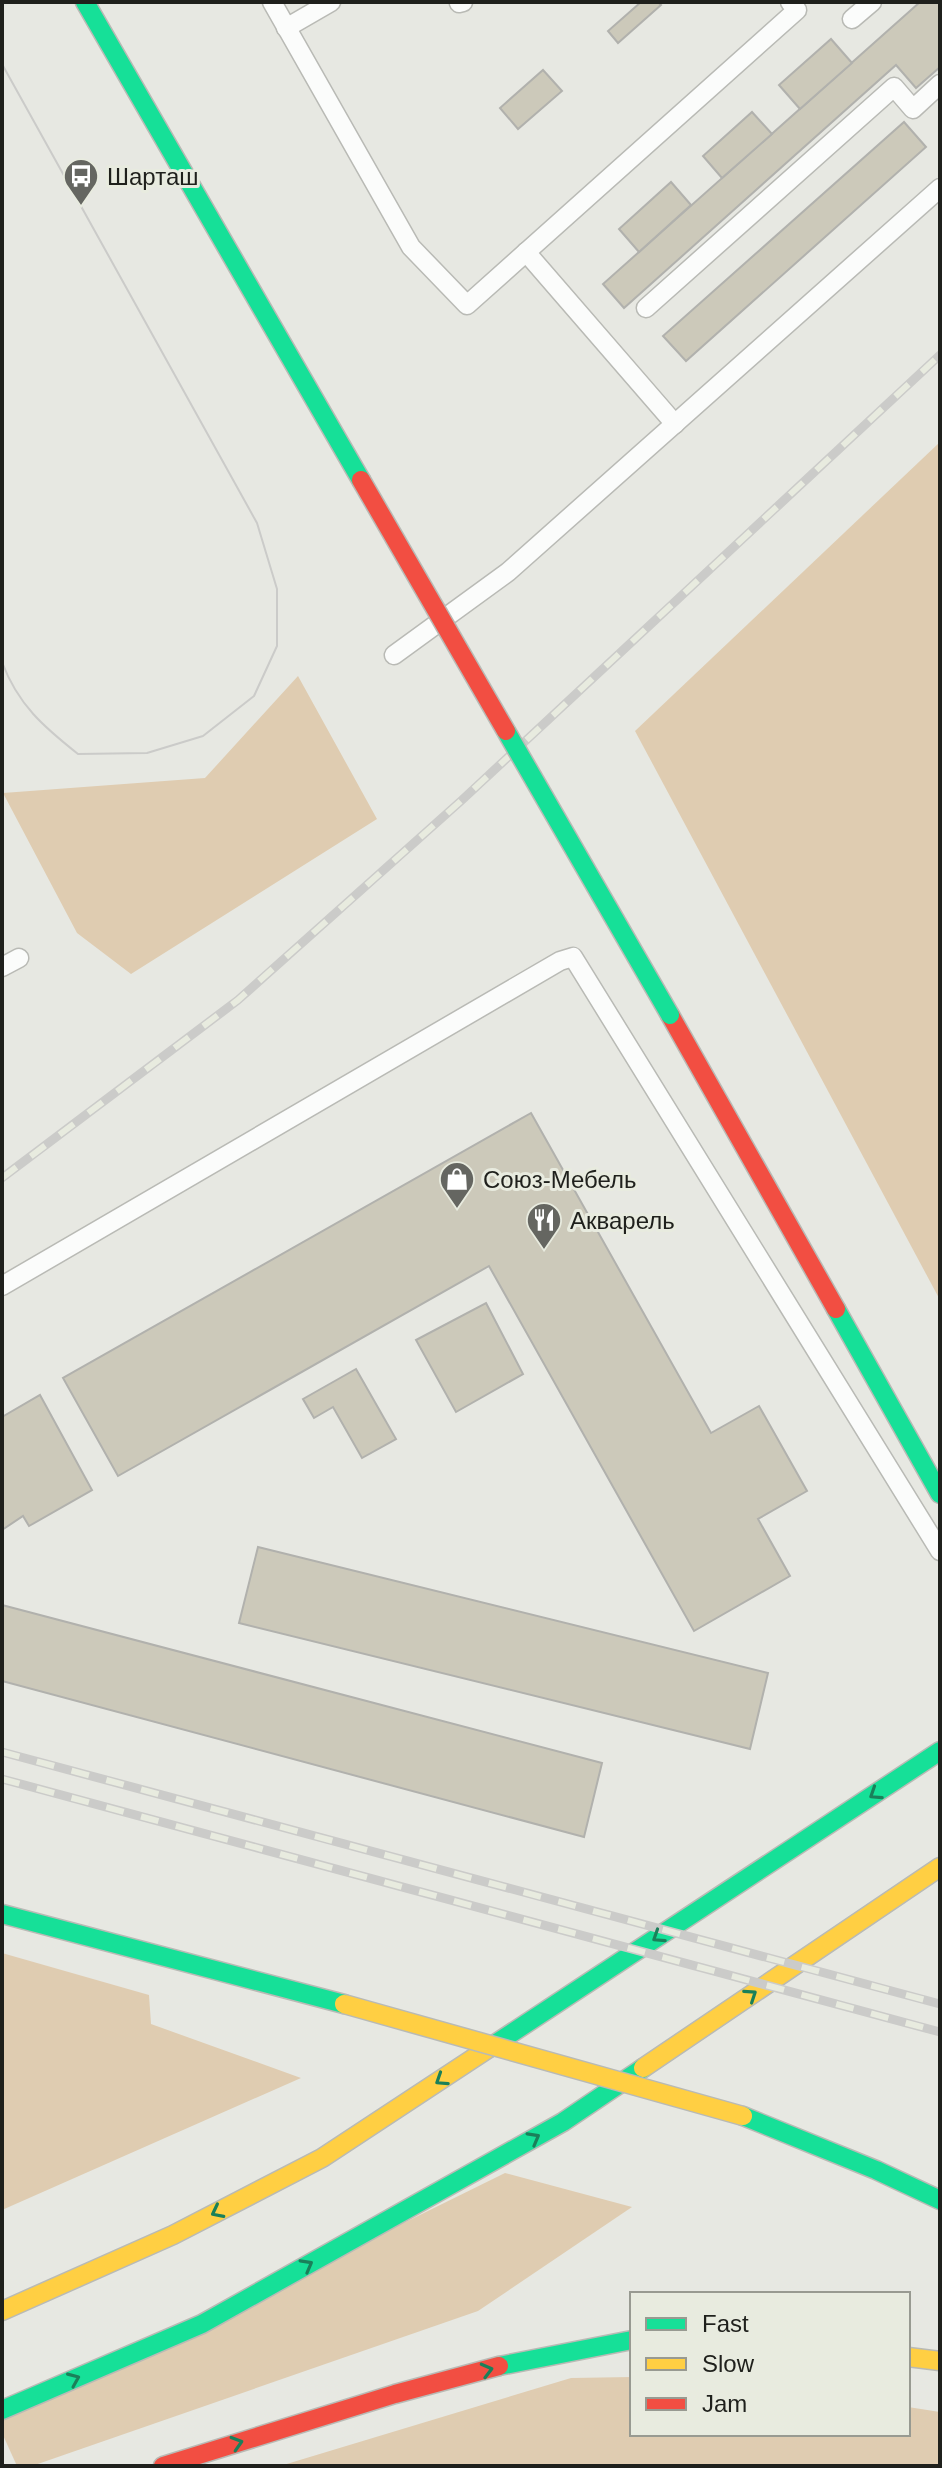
<svg xmlns="http://www.w3.org/2000/svg" width="942" height="2468" font-family="Helvetica,sans-serif">
  <style>
    .green { fill: #dfccb1 }
    .building { fill: #ccc9ba; stroke: #b1b1ad; stroke-width: 2 }
    .lines { fill: none; stroke-linecap: round; stroke-linejoin: round }
    .lane-casing { stroke: #b9bab5; stroke-width: 21 }
    .fast-casing { stroke: #b9bab5; stroke-width: 21 }
    .slow-casing { stroke: #b9bab5; stroke-width: 21 }
    .jam-casing { stroke: #b9bab5; stroke-width: 21 }
    .lane { stroke: #fbfcfb; stroke-width: 18 }
    .fast { stroke: #16e098; stroke-width: 18 }
    .slow { stroke: #ffcf43; stroke-width: 18 }
    .jam { stroke: #f24e42; stroke-width: 18 }
    .tram { stroke: #cbcbc9; stroke-width: 2 }
    .rail-casing { stroke: #cbcbc9; stroke-width: 9 }
    .rail { stroke: #e8ebdf; stroke-width: 6; stroke-dasharray: 18; stroke-linecap: butt }
    .fast-bridge-casing { stroke: #b9bab5; stroke-width: 21; stroke-linecap: butt }
    .slow-bridge-casing { stroke: #b9bab5; stroke-width: 21; stroke-linecap: butt }
    .jam-bridge-casing { stroke: #b9bab5; stroke-width: 21; stroke-linecap: butt }
    .fast-bridge { stroke: #16e098; stroke-width: 18 }
    .slow-bridge { stroke: #ffcf43; stroke-width: 18 }
    .jam-bridge { stroke: #f24e42; stroke-width: 18 }
    .oneway { stroke: #1a805a }
    .labels { text-anchor: middle; dominant-baseline: central; stroke-width: 6; stroke-linejoin: round; paint-order: stroke }
    .poi-label { font-size: 24px; fill: #1f201c; stroke: #e8ebdf; text-anchor: start }
  </style>
  <rect width="100%" height="100%" fill="#e7e8e2"/>
  <g class="green">
    <path d="M940 442V1300L635 731Z"/>
    <path d="M298 676 377 819 131 974 77 933 3 793 205 778Z"/>
    <path d="M2 1953 149 1995 151 2024 301 2078 2 2210Z"/>
    <path d="M505 2173 632 2207 478 2311 32 2466H17L2 2433V2421Z"/>
    <path d="M632 2377V2434H908V2407L940 2412V2466H280L571 2378Z"/>
  </g>
  <g class="building">
    <path d="M641 2H658L661 5 618 43 608 31Z"/>
    <path d="M920 2H940V67L916 88 896 65 624 308 603 284Z"/>
    <path d="M831 39 852 63 800 109 779 85Z"/>
    <path d="M543 70 562 91 518 129 500 108Z"/>
    <path d="M752 112 772 134 722 178 703 156Z"/>
    <path d="M904 122 926 147 686 361 663 336Z"/>
    <path d="M671 182 691 205 639 252 619 229Z"/>
    <path d="M531 1113 711 1433 759 1406 807 1491 758 1519 790 1576 694 1631 489 1266 118 1476 63 1378Z"/>
    <path d="M486 1303 523 1374 456 1412 416 1340Z"/>
    <path d="M356 1369 396 1439 362 1458 333 1407 314 1418 303 1399Z"/>
    <path d="M40 1395 92 1490 29 1526 23 1516 2 1530V1417Z"/>
    <path d="M258 1547 768 1673 750 1749 239 1623Z"/>
    <path d="M2 1605 602 1763 584 1837 2 1681Z"/>
  </g>
  <g class="lines">
    <g class="lane-casing">
      <g id="lane">
        <path d="M272 2 411 247 467 305 797 10 790 2"/>
        <path d="M459 3 463 2"/>
        <path d="M852 19 872 2"/>
        <path d="M286 28 331 2"/>
        <path d="M526 252 675 424"/>
        <path d="M646 308 894 87 913 109 940 84"/>
        <path d="M394 655 508 572 940 188"/>
        <path d="M2 967 19 958"/>
        <path d="M2 1286 560 961 573 957 940 1551"/>
      </g>
    </g>
    <g class="fast-casing">
      <g id="fast">
        <path d="M85 2 361 480"/>
        <path d="M836 1309 940 1494"/>
        <path d="M2 1914 344 2004"/>
        <path d="M489 2048 940 1751"/>
        <path d="M743 2116 876 2170 940 2200"/>
        <path d="M499 2366 632 2340"/>
        <path d="M2 2410 202 2324 563 2122 643 2068"/>
      </g>
    </g>
    <g class="slow-casing">
      <g id="slow">
        <path d="M643 2068 940 1867"/>
        <path d="M2 2311 173 2235 322 2158 489 2048"/>
        <path d="M908 2357 940 2361"/>
      </g>
    </g>
    <g class="jam-casing">
      <g id="jam">
        <path d="M670 1015 836 1309"/>
        <path d="M163 2466 395 2394 499 2366"/>
      </g>
    </g>
    <use href="#lane" class="lane"/>
    <use href="#fast" class="fast"/>
    <use href="#slow" class="slow"/>
    <use href="#jam" class="jam"/>
    <path class="tram" d="M2 64 257 523 277 589V646L254 696 203 736 147 753 78 754C44 727 18 705 2 662"/>
    <g class="rail-casing">
      <g id="rail">
        <path d="M2 1178 238 1000 462 800 940 355"/>
        <path d="M2 1752 940 2004"/>
        <path d="M2 1779 940 2032"/>
      </g>
    </g>
    <use href="#rail" class="rail"/>
    <g class="fast-bridge-casing">
      <path id="fast-bridge" d="M506 731 670 1015"/>
    </g>
    <g class="slow-bridge-casing">
      <path id="slow-bridge" d="M344 2004 743 2116"/>
    </g>
    <g class="jam-bridge-casing">
      <path id="jam-bridge" d="M361 480 506 731"/>
    </g>
    <use href="#fast-bridge" class="fast-bridge"/>
    <use href="#slow-bridge" class="slow-bridge"/>
    <use href="#jam-bridge" class="jam-bridge"/>
  </g>
  <defs><path id="oneway-chevron" d="M-2-3.5L2.5 0L-2 3.5" fill="none" stroke-width="1.6" stroke-linecap="round" stroke-linejoin="round" transform="scale(2)"/></defs>
  <g class="oneway">
    <use href="#oneway-chevron" transform="translate(875 1794) rotate(147)"/>
    <use href="#oneway-chevron" transform="translate(658 1937) rotate(147)"/>
    <use href="#oneway-chevron" transform="translate(751 1995) rotate(-34)"/>
    <use href="#oneway-chevron" transform="translate(441 2080) rotate(147)"/>
    <use href="#oneway-chevron" transform="translate(534 2138) rotate(-29)"/>
    <use href="#oneway-chevron" transform="translate(217 2212) rotate(153)"/>
    <use href="#oneway-chevron" transform="translate(307 2265) rotate(-29)"/>
    <use href="#oneway-chevron" transform="translate(487 2370) rotate(-15)"/>
    <use href="#oneway-chevron" transform="translate(74 2379) rotate(-23)"/>
    <use href="#oneway-chevron" transform="translate(237 2443) rotate(-17)"/>
  </g>
  <defs>
    <g id="bus-pin" transform="scale(1.8)"><path d="M0 17L-7.5 6A9.5 9.5 0 1 1 7.5 6Z" fill="#656661" stroke="#e8ebdf"/><path d="M-5-6H5V4H4V6H2V4H-2V6H-4V4H-5ZM-3.5-4V0h7V-4ZM-3.5 1.2v1.5H-2V1.2ZM2 1.2v1.5H3.5V1.2Z" fill="#fff"/></g>
    <g id="shop-pin" transform="scale(1.8)"><path d="M0 17L-7.5 6A9.5 9.5 0 1 1 7.5 6Z" fill="#656661" stroke="#e8ebdf"/><path d="M-5-2.5h2.3a2.7 3.5 0 0 1 5.4 0H5L5.5 6h-11ZM-1.5-2.5h3a1.5 2.3 0 0 0-3 0Z" fill="#fff"/></g>
    <g id="restaurant-pin" transform="scale(1.8)"><path d="M0 17L-7.5 6A9.5 9.5 0 1 1 7.5 6Z" fill="#656661" stroke="#e8ebdf"/><path d="M-5-6h1v4h1v-4h1v4h1v-4h1v5L-1.5 .5V6h-2V.5L-5-1ZM5-6V6H3V1.5H1.5Q1.5-4 5-6Z" fill="#fff"/></g>
  </defs>
  <g fill-rule="evenodd">
    <use href="#bus-pin" x="81" y="176"/>
    <use href="#shop-pin" x="457" y="1179"/>
    <use href="#restaurant-pin" x="544" y="1220"/>
  </g>
  <g class="labels">
    <g class="poi-label">
      <text x="107" y="176">Шарташ</text>
      <text x="483" y="1179">Союз-Мебель</text>
      <text x="570" y="1220">Акварель</text>
    </g>
  </g>
  <rect width="942" height="2468" fill="none" stroke="#1f201c" stroke-width="8"/>
  <rect x="630" y="2292" width="280" height="144" fill="#e8ebdf" stroke="#989a91" stroke-width="2"/>
  <rect x="646" y="2318" width="40" height="12" fill="#16e098" stroke="#989a91" stroke-width="2"/>
  <text x="702" y="2332" font-size="24" fill="#1f201c">Fast</text>
  <rect x="646" y="2358" width="40" height="12" fill="#ffcf43" stroke="#989a91" stroke-width="2"/>
  <text x="702" y="2372" font-size="24" fill="#1f201c">Slow</text>
  <rect x="646" y="2398" width="40" height="12" fill="#f24e42" stroke="#989a91" stroke-width="2"/>
  <text x="702" y="2412" font-size="24" fill="#1f201c">Jam</text>
</svg>
